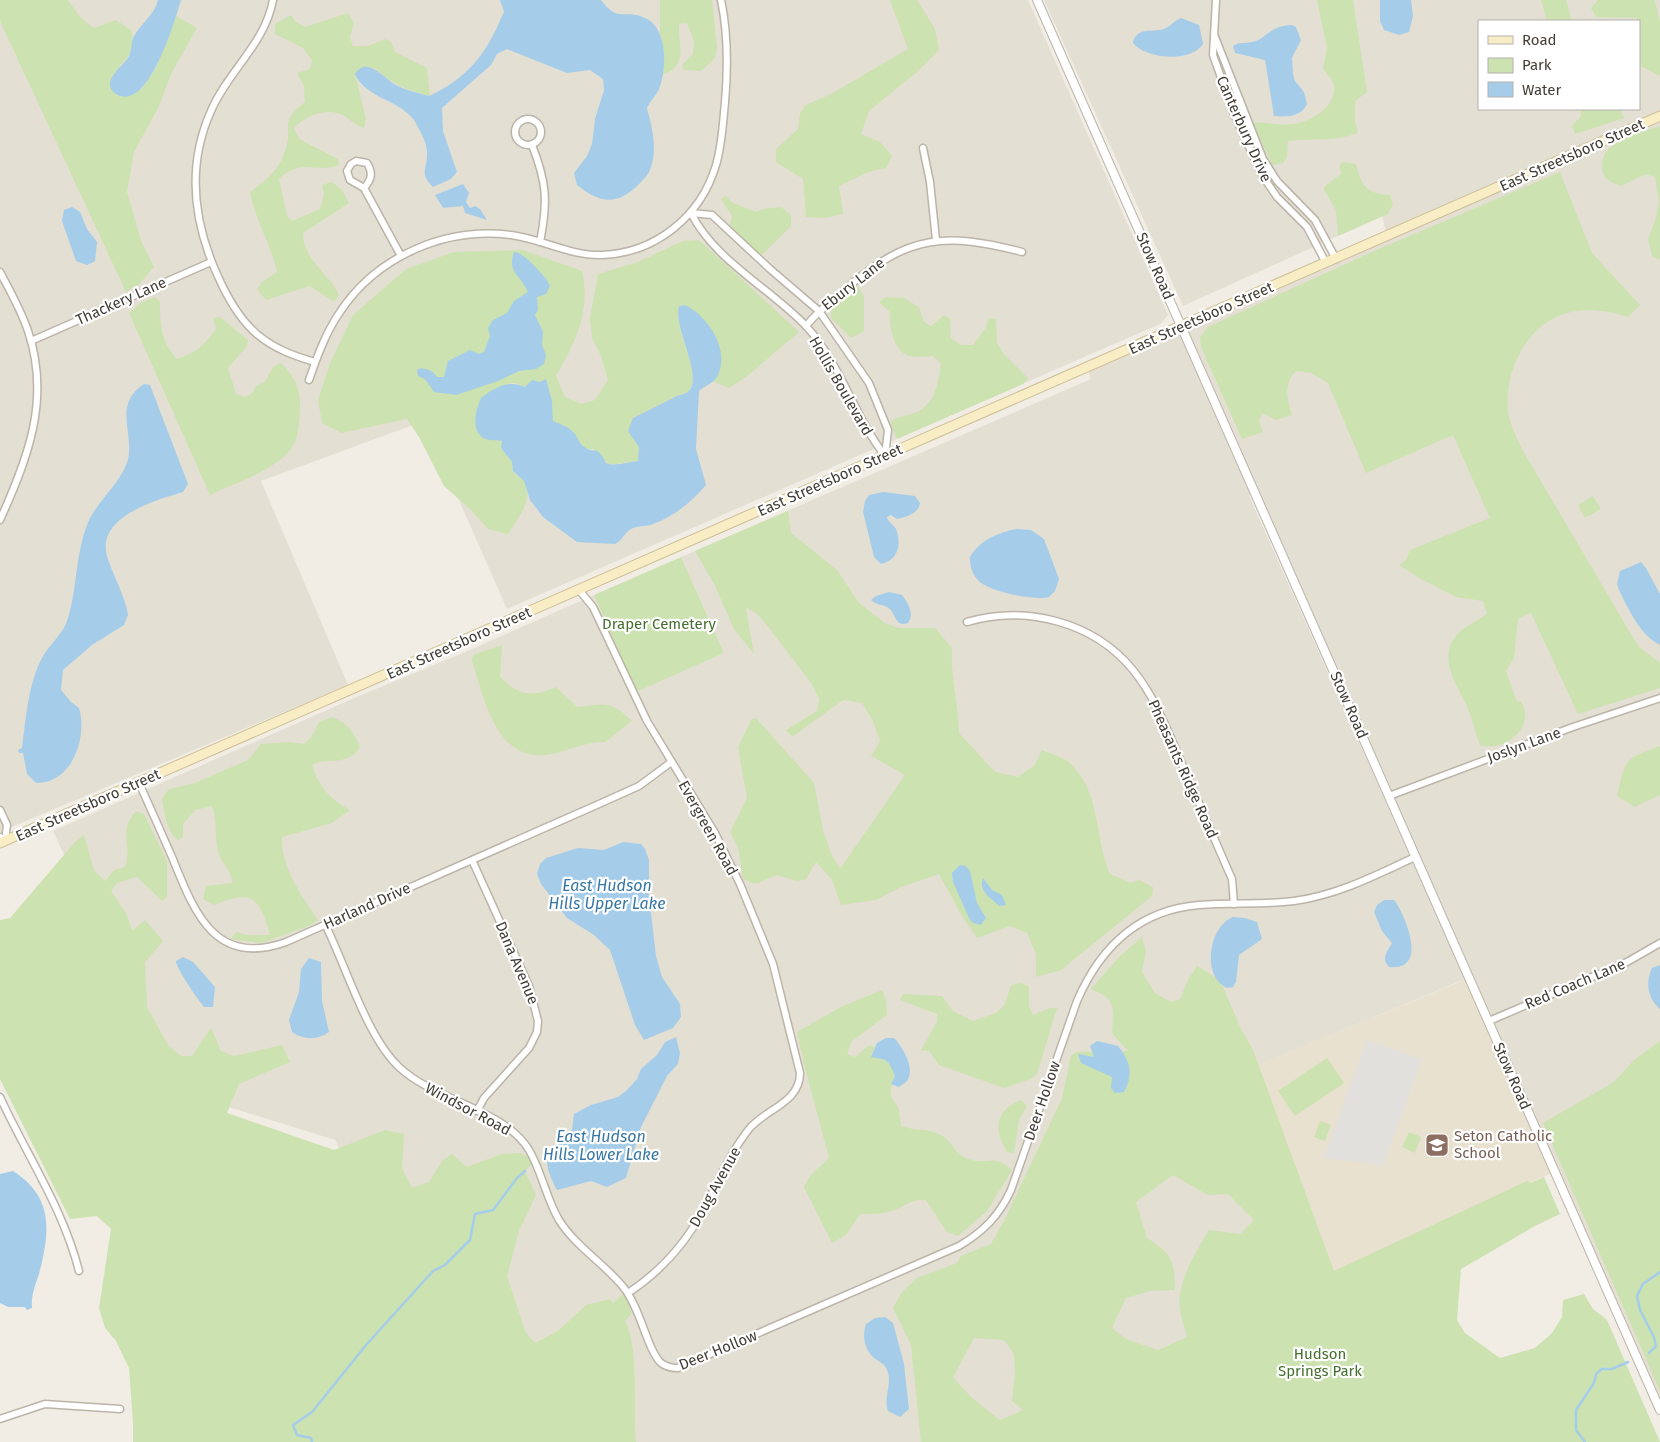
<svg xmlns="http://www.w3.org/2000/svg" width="1660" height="1442" font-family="'Fira Sans',sans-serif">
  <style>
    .residential { fill: #e4dfd3; fill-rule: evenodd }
    .education { fill: #e9e1cf }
    .green { fill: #cce2b0; fill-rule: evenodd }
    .parking { fill: #e2e0dc }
    .water { fill: #a5cde9 }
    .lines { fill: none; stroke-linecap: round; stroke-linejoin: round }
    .stream { stroke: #a5cde9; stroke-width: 2.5 }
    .minor-casing { stroke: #bbb4a8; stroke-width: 9 }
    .tertiary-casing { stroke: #bbb4a8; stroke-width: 10 }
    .secondary-casing { stroke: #cdbf97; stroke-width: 11 }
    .minor { stroke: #fff; stroke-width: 6 }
    .tertiary { stroke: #fff; stroke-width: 8 }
    .secondary { stroke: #f9edc6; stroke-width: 9 }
    .labels { text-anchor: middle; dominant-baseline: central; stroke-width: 4.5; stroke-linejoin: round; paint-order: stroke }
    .street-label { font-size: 15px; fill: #423d35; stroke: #fff }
    .park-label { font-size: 15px; fill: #466e2e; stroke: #fff }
    .education-label { font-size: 15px; fill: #785e54; stroke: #fff; text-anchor: start }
    .water-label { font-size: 16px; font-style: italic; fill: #3877a4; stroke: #fff }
  </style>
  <rect width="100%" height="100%" fill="#f1ede5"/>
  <g class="residential">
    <path d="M0 0H1028L1168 315 1160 324 507 609 424 421 261 481 348 685 0 832Z"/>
    <path d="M1044 0H1660V1410L1255 493 1249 496 1465 979 1259 1065 1334 1272 951 1442H590L624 1293 523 1392 415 1286 335 1140 203 1099 153 1045 53 831 354 698 456 656 594 595 636 691 724 653 681 557 1091 379 1087 368 1387 236 1382 216 1183 306ZM1479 21H1639V109H1479Z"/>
  </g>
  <path class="education" d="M1469 978 1554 1172 1334 1272 1258 1065Z"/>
  <g class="green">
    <path d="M0 0H68L80 17 94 28 116 20 132 31C133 47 132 56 119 66L141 90 156 67 176 16 197 28 171 74 159 106 134 152 127 192 141 241 154 267 138 285 126 292 0 21Z"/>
    <path d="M660 0H712L717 47 715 58 701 71 684 70 682 65 693 54 694 41 687 23 679 24C678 47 689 66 662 75L663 58 660 33Z"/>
    <path d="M890 0H917L935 29 939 50 917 72 869 111 861 134 880 142 892 156 886 168 868 172 839 186 843 214 825 218 806 217 803 179 776 162V149L798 129 800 113 806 105 831 94 908 49Z"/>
    <path d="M1317 0H1353L1367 92 1355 101V121L1358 133C1335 142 1312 138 1288 141L1287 157 1283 163 1272 165 1253 123C1266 121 1279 126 1292 124 1307 123 1334 109 1334 90 1335 82 1328 75 1323 69L1327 48Z"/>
    <path d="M1541 0H1566L1572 21H1547Z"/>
    <path d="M1598 0H1655L1660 23V76L1639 65 1637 18 1596 17 1591 8Z"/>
    <path d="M348 13 354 23 350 37 353 46H368L385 39 391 42 395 52 427 68 430 96C407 90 391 84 375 68L355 74 366 119 364 128C353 125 350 118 341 114 324 108 305 116 294 128L299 139 338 159 339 165C314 174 303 157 279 179L287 216 292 221 320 209 324 194 322 185 332 182 343 191 349 203 303 233C303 260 329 273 339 295L334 302 310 286 266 300 257 289 262 282 277 272C271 244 255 220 250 192 265 181 278 171 284 154 295 127 277 123 305 102L304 86 297 73 310 69 312 60 303 48 275 34V24L291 15 296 22 305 27Z"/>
    <path d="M1581 109H1620L1624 118 1575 134 1572 126 1581 116Z"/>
    <path d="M1660 126V260L1652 256 1648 239 1655 221 1659 202 1655 177 1646 174 1621 186C1610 182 1602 179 1602 165 1602 140 1641 133 1660 126Z"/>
    <path d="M1342 162 1356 164C1362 186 1366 194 1390 195L1393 204 1388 214 1338 236 1336 210 1324 190 1325 186 1342 173 1339 168Z"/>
    <path d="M1560 172 1592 253 1640 305 1628 317C1610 311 1589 308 1571 312 1526 321 1499 378 1510 421 1513 431 1518 440 1522 449L1638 646 1660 663V688L1578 714 1531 613 1518 619 1514 658 1506 671 1517 702 1521 701C1522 704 1525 709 1525 712 1528 735 1498 752 1480 745 1475 732 1472 717 1466 704 1456 683 1438 659 1456 636 1463 627 1477 621 1487 614L1483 601 1456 597 1419 578 1399 565 1406 560 1410 550 1490 518 1453 435 1366 473 1328 383 1311 373 1296 371C1283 384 1287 400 1292 415L1276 420 1262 413 1259 421 1263 432 1242 439 1201 347 1200 337 1208 327 1374 251Z"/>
    <path d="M726 196 733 203 756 212 763 209 781 207 791 215V226L762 255 735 233 730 225 732 216 721 199Z"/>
    <path d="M699 240 799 332 746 377 729 388 712 381C717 377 717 374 718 368 726 340 702 324 685 305L679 306C671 327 707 381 686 393 682 395 678 395 675 397 661 404 647 411 633 418L639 448 638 461C608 463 615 472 593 449H587L578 442 574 433 553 421 552 401 547 382 525 387 516 383H510L484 396C479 399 479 405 478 410 471 435 483 437 503 442L501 448 512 462 513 471C516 476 522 477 525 482 534 500 517 519 508 534L488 529 471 510 444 486 419 437 407 419 341 433 322 423 318 400 330 363 353 315 406 269 454 252 523 250 582 271C591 312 575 343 556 376L565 397 582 404 595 400 608 380 601 356 592 338 590 318 598 274 638 262 683 241Z"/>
    <path d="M857 286 864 296V331L851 338 831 318V310Z"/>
    <path d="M155 297 160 302C160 325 161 342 177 359 197 353 204 345 216 329L213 318 220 317 248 340 247 346 228 368 236 394 246 397 253 392 257 385 264 383 273 367 281 363C296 378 301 389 300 411 299 422 299 434 294 444 281 469 234 483 210 495L129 313 142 302Z"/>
    <path d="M886 297 904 298 919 307 924 322 931 326 944 315 950 319 951 338 961 345H973L985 329 989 318 996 319 997 343 1003 353 1028 378 1023 384 897 439 890 422C898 416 908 416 917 412 936 403 938 382 941 364L933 356C926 356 916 358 909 356 893 351 889 325 890 312L879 302Z"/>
    <path d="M1593 496 1601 509 1585 518 1578 505Z"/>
    <path d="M788 511 791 533 837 570 859 603 885 623 899 628H935L952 648C950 677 959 704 959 733L995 772 1018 777 1035 765 1042 750C1049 753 1060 756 1067 761 1101 787 1094 838 1110 874L1131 883 1139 880 1153 887 1152 896 1061 970 1036 977V954L1027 933 1010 926 977 938 961 914 939 874 901 887 876 900 841 905 832 880 816 862 806 879 797 881 776 875 756 884 743 879 738 848 730 832 747 798 738 747 751 720 756 718 814 783 823 830 831 853 840 869 905 775 871 756 880 741 873 721 862 703 843 700 792 737 786 730 817 711 819 699 811 683 766 624 756 613 746 608 754 654 734 629 714 584 695 551Z"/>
    <path d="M681 557 724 653 636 692 594 595Z"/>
    <path d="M502 645 500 677C519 695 532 698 556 687L577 707C607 704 609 700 632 721L605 742C584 741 565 753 545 755 495 760 484 697 472 661L473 655Z"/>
    <path d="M332 717C348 723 353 731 360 747 347 768 327 756 312 765 318 786 331 800 350 810L332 823 282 837C281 867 301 895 318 920L309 926 261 943 231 939 236 932 246 935H270C259 897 253 889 214 905L203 899 206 886 232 883C231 868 221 864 218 851 214 835 218 822 212 806L195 810 183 824V837L178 840C166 831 164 812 162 798L169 789 195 783 248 760 261 744 289 742 304 744 312 736 319 722Z"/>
    <path d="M1660 746V795L1635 807 1617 796C1626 758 1623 760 1660 746Z"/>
    <path d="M136 811 144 814 167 861V897L162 901 137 877 117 883 111 891 127 915 132 931 145 920 163 941 145 962 147 1007 168 1045 181 1056H192L211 1028 221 1051 234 1056 282 1045 290 1062 239 1084 227 1113 334 1150 385 1130 404 1134 402 1168 412 1188 429 1182 442 1161 452 1154 467 1167 502 1154 521 1153 535 1161 525 1171 536 1195 519 1231 507 1276 526 1333 535 1343 558 1331 586 1305 610 1299 613 1303 624 1293 632 1313 625 1321C639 1344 633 1413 636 1442H133V1422L129 1368 116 1341 105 1328 99 1308 111 1229 97 1216 70 1219 0 1079V920L10 918 76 841 84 835 94 870 105 881 114 870 125 867C133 845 117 832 136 811Z"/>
    <path d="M1142 937 1146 951 1142 972 1155 993 1171 1002 1180 999 1188 980 1197 966 1215 977 1223 987 1241 1029 1253 1050 1334 1271 1527 1181 1531 1183 1544 1177 1560 1214 1535 1226 1461 1269 1457 1320 1465 1333 1500 1358 1535 1348 1552 1333 1562 1317 1563 1300 1584 1294 1593 1309 1607 1320 1660 1442H921L911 1345 893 1308 902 1292 917 1278 957 1263 961 1256 991 1244 1005 1219 1062 1098 1071 1055 1077 1052 1128 1051 1112 1033C1114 1007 1117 1000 1091 989L1119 957ZM1173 1175 1208 1195 1228 1194 1254 1220 1240 1234 1209 1230C1196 1252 1176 1283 1180 1310 1181 1319 1185 1328 1187 1337L1158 1350 1126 1339 1112 1328 1126 1298 1150 1291 1175 1290C1175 1261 1172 1254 1147 1238L1136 1202ZM974 1338 1004 1340 1014 1354 1015 1373 1012 1401 1023 1410 1000 1420 971 1397 953 1377Z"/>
    <path d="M1022 983 1029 987V1006L1033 1015 1050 1008H1057L1037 1074 1031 1079 1004 1088 939 1065 929 1051 921 1050 937 1022V1014L900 1000 903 994 942 996 953 1011 973 1021 996 1013 1005 1004 1011 985Z"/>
    <path d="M882 990 886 1000 887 1015 852 1041 847 1054 855 1057 869 1045 875 1047 871 1055C882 1058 898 1064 894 1078 893 1083 891 1088 890 1094L899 1109 901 1126C913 1131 927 1128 939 1134 954 1141 952 1155 972 1160 990 1165 992 1153 1012 1170L987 1211 958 1236 947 1232 926 1200C909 1199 907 1206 892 1211 882 1214 871 1214 860 1214L846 1235 832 1243 804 1187 810 1176 829 1158 804 1064 797 1032 841 1007Z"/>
    <path d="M1660 1041V1391L1543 1123 1614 1082 1634 1060Z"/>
    <path d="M1327 1058 1344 1083 1295 1116 1278 1091Z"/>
    <path d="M1021 1100 1027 1106 1019 1120 1014 1153 1007 1152C994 1130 994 1111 1021 1100Z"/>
    <path d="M1320 1121 1331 1125 1325 1141 1314 1137Z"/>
    <path d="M1409 1132 1421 1137 1415 1153 1402 1147Z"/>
  </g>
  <path class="parking" d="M1367 1040 1422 1059 1383 1165 1323 1158Z"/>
  <g class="water">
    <path d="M158 0H181C175 20 148 114 116 94 98 82 125 65 129 56 132 50 131 44 133 38 140 24 154 16 158 0Z"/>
    <path d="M500 0H601C619 24 624 8 645 18 668 28 667 69 659 89 656 96 650 101 647 108 652 127 658 150 650 170 648 175 642 181 638 185 617 206 599 203 577 185L574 173 587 156 592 144 595 119 604 90 603 79 590 70 567 73 507 49 497 54 491 65 442 108 443 131 457 172 451 179 433 187C418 172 428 169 427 152 427 142 419 129 414 120 398 99 365 98 355 74 367 54 386 81 398 86 408 91 419 93 429 96 468 78 486 54 502 16L504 12Z"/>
    <path d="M1380 0H1411L1413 16 1409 32 1399 35 1384 30 1380 21Z"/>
    <path d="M1181 18 1199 25 1203 44C1191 63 1145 59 1133 43 1136 26 1153 33 1164 29 1170 27 1175 20 1181 18Z"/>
    <path d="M1292 25 1296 27 1301 40 1292 58 1293 74 1295 81 1304 92 1307 104C1301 117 1287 117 1274 116L1265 60 1235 53 1233 46C1240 41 1245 44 1252 42 1267 39 1268 26 1292 25Z"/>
    <path d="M463 184 469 193 466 202 470 208 475 206 480 209 487 220 465 213 463 206 443 208 435 195Z"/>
    <path d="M72 207 80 212 87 229 97 242 95 261 87 265 76 261 62 221 64 210Z"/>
    <path d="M514 252C522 251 547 277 550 286L546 294 537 297 538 310 535 315 543 332 542 345 546 355 544 364 536 369 519 371 498 381 456 395 434 392 425 379 418 376 417 370C423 366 434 371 437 377H444L448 361 470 350 479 354 484 352 490 336 488 328 493 320 507 313 514 301 528 292C520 274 507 273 514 252Z"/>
    <path d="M685 305C709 317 731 351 717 377 714 383 704 386 699 391L696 449 706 485C693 501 673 517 653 524 646 527 639 525 631 529 625 532 622 541 615 544L577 542 543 517 530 500 524 481 513 471 512 462 501 448 502 441C497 440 491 441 486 439 469 432 476 410 481 398 494 388 509 379 525 387L532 380 540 382 546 379 552 401 553 421C560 424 569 427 574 433 578 437 578 442 583 446 595 456 596 442 606 463 615 467 627 462 638 461L639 447 628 431 633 418C647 411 661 404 675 397 678 395 682 395 686 393 707 381 672 327 679 306Z"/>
    <path d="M144 384 150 385 188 484 183 492C156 500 96 517 107 556 113 576 125 595 128 615L124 625 92 645 63 670 61 690 71 702 79 708C88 737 72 784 36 783L27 774 23 753H19L18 750 22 748C26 719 28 683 43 656 51 643 64 633 68 618 78 586 75 550 90 518 100 499 118 485 126 465 138 438 110 406 144 384Z"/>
    <path d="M883 492 915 496 920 503C919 513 907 517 897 519L891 515 887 517C888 522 893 524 896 529 902 544 898 561 881 564L874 557 863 512 865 501 869 495Z"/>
    <path d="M1017 529 1031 530 1044 539 1059 579 1055 591 1049 597C1036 601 991 592 980 582 972 575 970 567 970 557 980 540 999 532 1017 529Z"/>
    <path d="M1641 562 1646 568 1660 594V645C1640 635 1629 610 1619 590L1617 584 1620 571Z"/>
    <path d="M889 592 902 595C908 603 915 614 908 623 894 628 896 611 887 607 881 604 876 605 871 600L876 596Z"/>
    <path d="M623 842 641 844 645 849 649 860V896L656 956 662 977 680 1004 681 1017 673 1028 644 1040 635 1025 610 950 594 935 567 918 541 884 537 874 540 864 546 858 578 848 604 850Z"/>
    <path d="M960 865 966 866 970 871 977 903 986 918 981 925 973 923 969 918 953 882 952 873Z"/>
    <path d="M983 878 992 890 1002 895 1006 905 999 906C991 897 978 892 983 878Z"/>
    <path d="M1384 900H1394L1397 904C1408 923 1427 971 1389 967 1381 958 1387 952 1392 943L1382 931 1374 912 1377 905Z"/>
    <path d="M1233 917 1245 918 1257 922 1262 939 1239 955 1236 982 1233 987 1227 988C1201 976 1209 926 1233 917Z"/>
    <path d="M183 957 193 962 215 987 213 1007H204C198 1000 176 968 176 961Z"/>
    <path d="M309 958 321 962 322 1001 329 1032C318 1040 303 1040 292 1032L289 1020 299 992 301 969Z"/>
    <path d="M1660 965V1009C1648 999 1645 983 1652 968Z"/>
    <path d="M676 1037 680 1053 678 1064 667 1076 641 1127 626 1178 607 1187 591 1181 557 1190C539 1156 547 1152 572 1130L574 1114 591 1105 618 1097 626 1091 637 1079 641 1069 657 1055 665 1042Z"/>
    <path d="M886 1038H894L897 1041C907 1055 920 1079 898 1087L891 1084 895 1076C888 1059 888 1060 871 1057L877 1043Z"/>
    <path d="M1097 1041 1118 1046C1130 1060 1134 1075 1124 1092L1115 1093 1111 1088 1112 1077 1081 1063 1078 1054 1094 1057 1090 1046Z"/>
    <path d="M13 1171C54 1197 50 1232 39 1274 35 1286 31 1295 32 1308L27 1310 25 1307H8L0 1303V1174Z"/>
    <path d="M885 1317 893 1323 904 1364 909 1409 900 1417 888 1411C883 1397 893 1384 887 1370 884 1362 878 1362 873 1357 864 1348 862 1336 866 1324L875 1318Z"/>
  </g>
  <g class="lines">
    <g class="stream">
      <path d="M1649 1353 1656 1346 1654 1337 1640 1310 1637 1296 1643 1284 1660 1272"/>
      <path d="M312 1442 311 1438 297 1435 293 1425 312 1412 367 1344 433 1271 445 1265 470 1240 475 1214 493 1210 517 1178 525 1171"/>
      <path d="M1585 1442 1576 1430V1410L1594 1383 1596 1374 1602 1369H1612L1628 1362"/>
    </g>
    <g class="minor-casing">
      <g id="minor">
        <path d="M273 0C265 44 228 71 211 111 185 169 194 227 221 283 230 302 241 321 258 335 275 349 294 356 315 362"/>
        <path d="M1216 0 1213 55 1234 114 1262 175 1277 197 1307 227 1326 263"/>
        <path d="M1215 37 1263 159 1277 181 1315 220 1336 259"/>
        <circle cx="528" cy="132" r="13"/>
        <path d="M532 145C547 183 548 202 540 242"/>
        <path d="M923 148 930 182 936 240"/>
        <path d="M364 188 350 180 347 171 351 164 356 161 367 163C373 173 372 179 364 188L401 256"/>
        <path d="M691 213 712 215 770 269 819 311 869 383 888 430 885 456"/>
        <path d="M691 213C715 261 770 288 806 326 841 364 854 416 885 456"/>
        <path d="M0 272C10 291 21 310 28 331 51 399 28 458 0 520"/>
        <path d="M806 326C818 311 833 300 848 287 908 235 946 232 1022 252"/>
        <path d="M31 341 211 262"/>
        <path d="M309 380C317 357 326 332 340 312 377 256 445 227 511 235 542 239 570 256 602 255 656 253 701 216 716 165 722 145 723 122 725 102 728 68 728 33 721 0"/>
        <path d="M579 590 593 607 647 721 715 833 740 884 773 964 800 1073C800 1103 765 1109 749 1129 730 1153 718 1182 704 1209 686 1243 660 1272 628 1293"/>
        <path d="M967 622C1025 605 1093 621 1133 670 1155 697 1168 731 1182 764 1199 802 1215 841 1232 879L1234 904"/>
        <path d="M139 783C150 807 161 832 172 857 194 911 214 968 286 942L599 804 639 786 670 763"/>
        <path d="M1389 796 1573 727 1660 698"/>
        <path d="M0 810 7 825 5 841 0 837"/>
        <path d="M472 860 529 986 538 1021 537 1032 529 1048 484 1098 477 1111"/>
        <path d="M325 924C346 966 367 1038 400 1068 436 1101 504 1109 529 1150 542 1172 546 1198 559 1220 576 1247 605 1264 624 1288 636 1303 643 1329 651 1347 657 1360 661 1368 678 1368L959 1246C983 1232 999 1216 1011 1190L1077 1001C1100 948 1138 910 1199 905 1230 902 1263 905 1294 901 1338 895 1376 875 1415 857"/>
        <path d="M1489 1021 1627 962 1660 943"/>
        <path d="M0 1097C27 1156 63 1208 79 1271"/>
        <path d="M0 1419 45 1404 120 1409"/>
      </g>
    </g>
    <g class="tertiary-casing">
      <path id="tertiary" d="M1037 0 1660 1410"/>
    </g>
    <g class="secondary-casing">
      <path id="secondary" d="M0 843 1660 116"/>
    </g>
    <use href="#minor" class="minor"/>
    <use href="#tertiary" class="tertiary"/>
    <use href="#secondary" class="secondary"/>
  </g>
  <defs>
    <g id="school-square" transform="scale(1.25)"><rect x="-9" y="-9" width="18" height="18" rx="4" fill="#8d6e63" stroke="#fff"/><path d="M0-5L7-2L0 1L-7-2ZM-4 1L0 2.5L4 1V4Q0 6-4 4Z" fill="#fff"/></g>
  </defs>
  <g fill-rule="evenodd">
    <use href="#school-square" x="1437" y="1145"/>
  </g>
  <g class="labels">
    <g class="street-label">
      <text transform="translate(1244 129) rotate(66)">Canterbury Drive</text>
      <text transform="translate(1572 155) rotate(-24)">East Streetsboro Street</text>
      <text transform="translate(1155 266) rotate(66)">Stow Road</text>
      <text transform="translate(853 284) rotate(-38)">Ebury Lane</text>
      <text transform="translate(121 301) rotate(-24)">Thackery Lane</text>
      <text transform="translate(1201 318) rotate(-24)">East Streetsboro Street</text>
      <text transform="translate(841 386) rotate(60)">Hollis Boulevard</text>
      <text transform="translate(830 480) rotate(-24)">East Streetsboro Street</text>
      <text transform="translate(459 643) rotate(-24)">East Streetsboro Street</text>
      <text transform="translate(1349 705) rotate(66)">Stow Road</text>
      <text transform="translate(1524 745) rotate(-20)">Joslyn Lane</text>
      <text transform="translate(1183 769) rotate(66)">Pheasants Ridge Road</text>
      <text transform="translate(88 805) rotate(-24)">East Streetsboro Street</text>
      <text transform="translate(708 828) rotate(61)">Evergreen Road</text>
      <text transform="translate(367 906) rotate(-24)">Harland Drive</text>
      <text transform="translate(517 963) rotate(67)">Dana Avenue</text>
      <text transform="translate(1575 984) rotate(-23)">Red Coach Lane</text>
      <text transform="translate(1512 1076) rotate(66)">Stow Road</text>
      <text transform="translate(1042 1101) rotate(-71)">Deer Hollow</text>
      <text transform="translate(468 1109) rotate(28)">Windsor Road</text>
      <text transform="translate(715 1187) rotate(-61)">Doug Avenue</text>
      <text transform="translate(718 1350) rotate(-22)">Deer Hollow</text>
    </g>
    <g class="park-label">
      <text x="659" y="624">Draper Cemetery</text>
      <text x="1320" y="1354">Hudson<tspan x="1320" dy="17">Springs Park</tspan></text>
    </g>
    <g class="education-label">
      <text x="1454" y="1136">Seton Catholic<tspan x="1454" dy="17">School</tspan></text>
    </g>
    <g class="water-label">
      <text x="607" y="885">East Hudson<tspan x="607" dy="18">Hills Upper Lake</tspan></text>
      <text x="601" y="1136">East Hudson<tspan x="601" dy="18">Hills Lower Lake</tspan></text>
    </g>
  </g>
  <rect x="1478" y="20" width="162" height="90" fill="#ffffff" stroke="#b3b1ae"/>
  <rect x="1488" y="36" width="25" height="8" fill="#f9edc6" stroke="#b3b1ae"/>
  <text x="1522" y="45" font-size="15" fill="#423d35">Road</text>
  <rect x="1488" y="58" width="25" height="15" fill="#cce2b0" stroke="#b3b1ae"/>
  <text x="1522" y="70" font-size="15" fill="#423d35">Park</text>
  <rect x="1488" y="82" width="25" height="15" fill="#a5cde9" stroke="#b3b1ae"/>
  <text x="1522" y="95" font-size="15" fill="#423d35">Water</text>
</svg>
